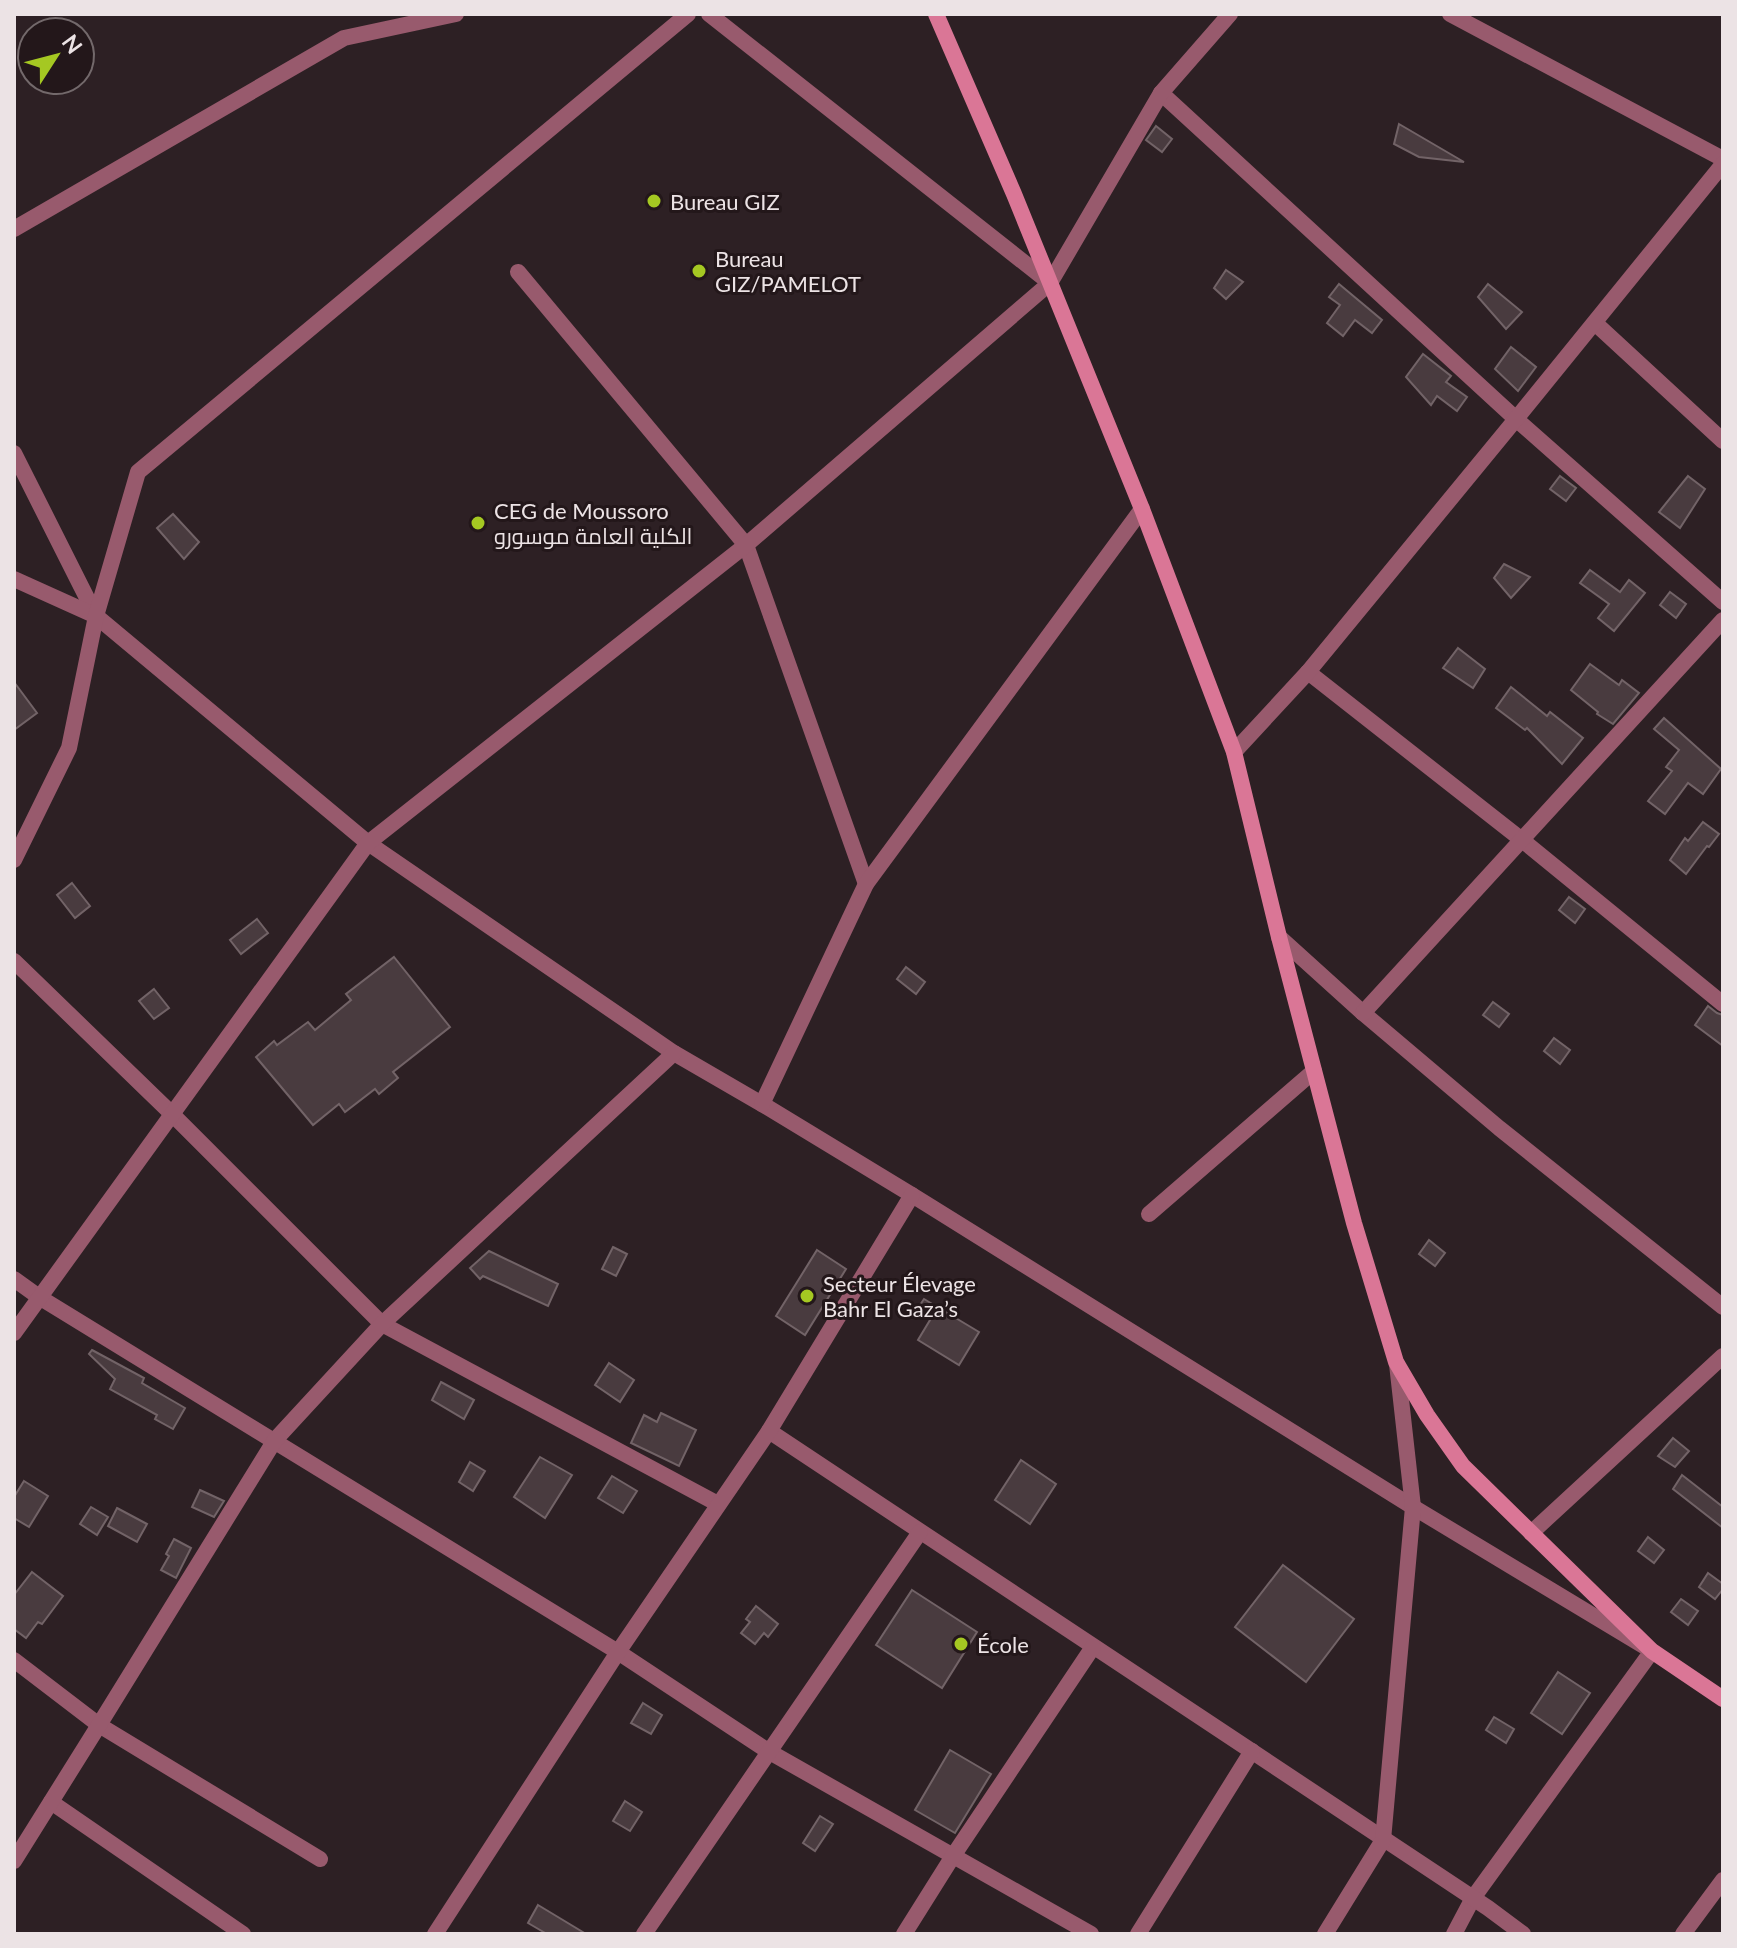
<svg xmlns="http://www.w3.org/2000/svg" width="1737" height="1948" font-family="Lato,Cairo,sans-serif">
  <style>
    .building { fill: #493b3f; stroke: #726367; stroke-width: 2 }
    .lines { fill: none; stroke-linecap: round; stroke-linejoin: round }
    .street { stroke: #985a6d; stroke-width: 16 }
    .secondary { stroke: #da7696; stroke-width: 16 }
    .poi-dot { fill: #a5c822; stroke: #23171a; stroke-width: 3 }
    .labels { text-anchor: middle; dominant-baseline: central; stroke-width: 6; stroke-linejoin: round; paint-order: stroke }
    .poi-label { font-size: 22px; fill: #ece3e5; stroke: #23171a; text-anchor: start }
  </style>
  <rect width="100%" height="100%" fill="#2d2024"/>
  <g class="building">
    <path d="M1399 124 1464 162 1419 157 1394 144Z"/>
    <path d="M1156 126 1172 139 1162 152 1146 140Z"/>
    <path d="M1226 270 1243 282 1226 299 1214 288Z"/>
    <path d="M1339 284 1382 320 1372 333 1355 320 1343 336 1327 323 1340 305 1329 297Z"/>
    <path d="M1488 284 1522 312 1506 329 1478 297Z"/>
    <path d="M1511 347 1536 367 1518 391 1495 369Z"/>
    <path d="M1423 354 1451 376 1446 382 1467 397 1457 411 1437 396 1431 405 1406 377Z"/>
    <path d="M1560 476 1576 488 1566 501 1550 489Z"/>
    <path d="M1688 476 1705 489 1680 528 1659 512Z"/>
    <path d="M173 514 199 542 184 559 157 528Z"/>
    <path d="M1504 564 1530 577 1511 598 1494 578Z"/>
    <path d="M1590 570 1620 592 1629 580 1645 593 1614 631 1598 618 1609 604 1580 583Z"/>
    <path d="M1670 592 1686 604 1676 618 1660 605Z"/>
    <path d="M1458 648 1485 669 1473 688 1443 668Z"/>
    <path d="M1590 664 1619 685 1622 680 1639 693 1613 724 1597 714 1598 712 1571 690Z"/>
    <path d="M14 682 37 713 14 730Z"/>
    <path d="M1511 687 1547 716 1550 712 1583 738 1562 764 1527 728 1525 730 1496 708Z"/>
    <path d="M1664 718 1721 769 1703 794 1688 783 1665 814 1648 801 1672 771 1666 767 1679 750 1654 729Z"/>
    <path d="M1703 822 1719 834 1709 847 1707 846 1686 874 1670 860 1685 838 1688 841Z"/>
    <path d="M72 883 90 906 75 918 57 895Z"/>
    <path d="M1569 897 1585 909 1575 923 1559 910Z"/>
    <path d="M257 919 268 933 241 954 230 940Z"/>
    <path d="M394 957 450 1027 393 1072 398 1078 379 1094 375 1089 345 1112 339 1104 313 1125 256 1057 274 1041 277 1045 308 1022 315 1030 351 1000 346 994Z"/>
    <path d="M906 967 925 982 916 994 897 979Z"/>
    <path d="M154 989 169 1008 154 1019 139 1001Z"/>
    <path d="M1493 1002 1509 1014 1499 1027 1483 1015Z"/>
    <path d="M1708 1006 1717 1013 1723 1015V1046L1695 1025Z"/>
    <path d="M1554 1038 1570 1050 1560 1064 1544 1051Z"/>
    <path d="M1429 1240 1445 1253 1435 1266 1419 1254Z"/>
    <path d="M613 1247 627 1254 616 1276 602 1269Z"/>
    <path d="M817 1250 846 1269 805 1335 776 1316Z"/>
    <path d="M489 1251 558 1284 548 1306 483 1276 480 1279 470 1268Z"/>
    <path d="M924 1299 979 1332 959 1365 918 1340 930 1320 916 1311Z"/>
    <path d="M92 1350 144 1378 142 1383 185 1408 173 1429 155 1419 157 1415 110 1389 115 1379 89 1354Z"/>
    <path d="M609 1363 634 1380 620 1402 595 1385Z"/>
    <path d="M441 1382 474 1400 464 1419 432 1400Z"/>
    <path d="M661 1413 696 1430 679 1466 631 1443 644 1415 657 1422Z"/>
    <path d="M1673 1438 1689 1451 1675 1467 1658 1456Z"/>
    <path d="M540 1457 572 1475 545 1518 514 1497Z"/>
    <path d="M1021 1460 1056 1484 1030 1524 995 1500Z"/>
    <path d="M470 1462 485 1471 473 1491 459 1482Z"/>
    <path d="M1682 1475 1723 1507V1528L1673 1489Z"/>
    <path d="M612 1476 637 1491 623 1513 598 1498Z"/>
    <path d="M24 1481 48 1496 29 1527 14 1518V1497Z"/>
    <path d="M200 1490 224 1501 214 1517 192 1507Z"/>
    <path d="M91 1507 108 1517 97 1535 80 1524Z"/>
    <path d="M117 1508 147 1524 137 1542 108 1526Z"/>
    <path d="M1648 1537 1664 1550 1654 1563 1638 1551Z"/>
    <path d="M174 1539 191 1548 176 1578 161 1570 169 1556 166 1554Z"/>
    <path d="M1283 1565 1354 1619 1306 1682 1235 1627Z"/>
    <path d="M32 1572 63 1596 42 1624 38 1622 26 1638 14 1629V1595Z"/>
    <path d="M1708 1573 1723 1584V1589L1715 1599 1699 1587Z"/>
    <path d="M912 1590 977 1632 942 1688 876 1645Z"/>
    <path d="M1681 1599 1698 1611 1688 1625 1671 1612Z"/>
    <path d="M756 1606 778 1624 768 1637 764 1633 755 1644 741 1633 750 1622 746 1619Z"/>
    <path d="M1558 1672 1590 1693 1562 1734 1531 1713Z"/>
    <path d="M643 1703 662 1715 651 1734 631 1723Z"/>
    <path d="M1494 1717 1514 1729 1506 1743 1486 1730Z"/>
    <path d="M950 1750 991 1774 955 1833 915 1810Z"/>
    <path d="M625 1801 642 1812 630 1831 613 1821Z"/>
    <path d="M820 1816 833 1824 815 1851 803 1843Z"/>
    <path d="M538 1905 586 1934H547L528 1923Z"/>
  </g>
  <g class="lines">
    <g class="street">
      <path d="M1450 14 1723 159"/>
      <path d="M1161 93 1516 419 1723 602"/>
      <path d="M14 229 344 38 456 14"/>
      <path d="M518 272 746 545 866 884"/>
      <path d="M1050 283 1161 93 1230 14"/>
      <path d="M1595 323 1723 441"/>
      <path d="M14 453 96 616"/>
      <path d="M14 579 96 616 368 843 674 1053 762 1104 912 1195 1413 1507 1652 1651 1473 1898 1454 1934"/>
      <path d="M1308 672 1522 840 1723 1004"/>
      <path d="M1234 752 1308 672 1516 419 1723 164"/>
      <path d="M14 860 69 748 96 616 138 472 688 14"/>
      <path d="M1279 937 1363 1013 1499 1128 1723 1307"/>
      <path d="M14 961 172 1114 382 1324 718 1504"/>
      <path d="M1363 1013 1723 620"/>
      <path d="M762 1104 866 884 1142 509"/>
      <path d="M1149 1214 1314 1071"/>
      <path d="M14 1279 39 1297 618 1652 768 1751 1091 1934"/>
      <path d="M14 1333 368 843 746 545 1050 283 709 14"/>
      <path d="M769 1431 1488 1908 1523 1934"/>
      <path d="M1531 1533 1723 1356"/>
      <path d="M14 1660 99 1725 320 1859"/>
      <path d="M51 1802 243 1934"/>
      <path d="M14 1861 99 1725 275 1440 382 1324 674 1053"/>
      <path d="M435 1934 618 1652 769 1431 912 1195"/>
      <path d="M644 1934 920 1532"/>
      <path d="M904 1934 953 1856 1093 1647"/>
      <path d="M1138 1934 1252 1751"/>
      <path d="M1325 1934 1383 1840 1413 1507 1397 1364"/>
      <path d="M1683 1934 1723 1880"/>
    </g>
    <path class="secondary" d="M936 14 1014 194 1142 509 1234 752 1279 937 1354 1223 1396 1362 1427 1415 1463 1466 1652 1651 1723 1699"/>
  </g>
  <g class="poi-dot">
    <circle cx="654" cy="201" r="8"/>
    <circle cx="699" cy="271" r="8"/>
    <circle cx="478" cy="523" r="8"/>
    <circle cx="807" cy="1296" r="8"/>
    <circle cx="961" cy="1644" r="8"/>
  </g>
  <g class="labels">
    <g class="poi-label">
      <text x="670" y="201">Bureau GIZ</text>
      <text x="715" y="258">Bureau<tspan x="715" dy="25">GIZ/PAMELOT</tspan></text>
      <text x="494" y="510">CEG de Moussoro<tspan x="494" dy="25">الكلية العامة موسورو</tspan></text>
      <text x="823" y="1283">Secteur Élevage<tspan x="823" dy="25">Bahr El Gaza’s</tspan></text>
      <text x="977" y="1644">École</text>
    </g>
  </g>
  <rect width="1737" height="1948" fill="none" stroke="#ece3e5" stroke-width="32"/>
  <g transform="translate(56 56) rotate(54)"><circle r="38" fill="#23171a" stroke="#73696b" stroke-width="2"/>
  <path d="M0-6L14 30L0 20L-14 30Z" fill="#a5c822"/>
  <text y="-12" font-size="22" font-weight="bold" text-anchor="middle" fill="#ece3e5">N</text>
  </g>
</svg>
